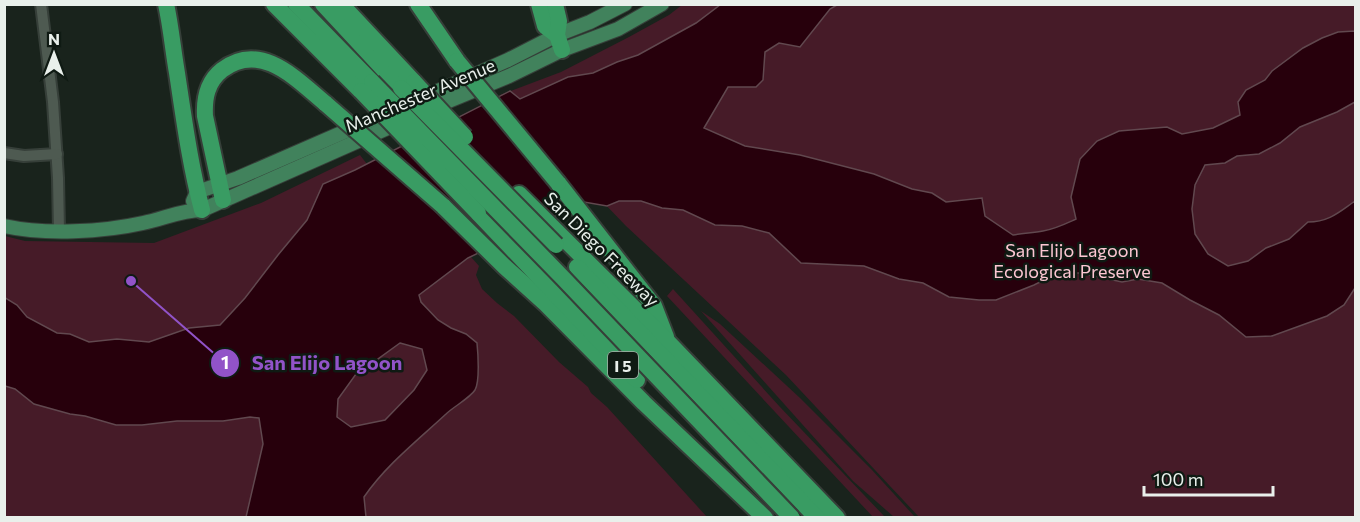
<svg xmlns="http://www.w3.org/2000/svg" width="1360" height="522" font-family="Commissioner,sans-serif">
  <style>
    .green { fill: #461b28 }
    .water { fill: #27000c; stroke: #61484f; stroke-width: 1.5; fill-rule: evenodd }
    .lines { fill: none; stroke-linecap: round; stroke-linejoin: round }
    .minor-casing { stroke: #363f39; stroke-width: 14 }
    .major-casing { stroke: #363f39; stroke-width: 16 }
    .highway-casing { stroke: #363f39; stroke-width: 20 }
    .minor { stroke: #4e5a51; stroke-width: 10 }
    .major { stroke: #41825c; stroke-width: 14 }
    .highway { stroke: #399c63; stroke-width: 16 }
    .highway-bridge-casing { stroke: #363f39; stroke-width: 20; stroke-linecap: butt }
    .highway-bridge { stroke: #399c63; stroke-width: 16 }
    .labels { text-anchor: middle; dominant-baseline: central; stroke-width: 5; stroke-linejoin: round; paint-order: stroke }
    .shield { fill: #0f1a13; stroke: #a8b0aa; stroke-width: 1.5 }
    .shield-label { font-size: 16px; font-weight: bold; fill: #e9f0eb }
    .street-label { font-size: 18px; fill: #e9f0eb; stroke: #0f1a13 }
    .park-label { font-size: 18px; fill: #fcc6d2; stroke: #0f1a13 }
    .leader { fill: none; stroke: #9153c8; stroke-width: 2 }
    .callout-dot { fill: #9153c8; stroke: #0f1a13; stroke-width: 2 }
    .mark-label { font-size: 18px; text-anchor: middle; font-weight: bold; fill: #fff }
    .callout-label { font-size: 20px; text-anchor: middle; font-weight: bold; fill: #9153c8; stroke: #0f1a13; stroke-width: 5; stroke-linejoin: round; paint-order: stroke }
  </style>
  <rect width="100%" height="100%" fill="#19231c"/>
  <g class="green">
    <path d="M682 5H1355V517H919L786 375 626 226 500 95 561 72 629 37 669 15Z"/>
    <path d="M360 155 449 271 471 257 479 266 476 275 482 289 497 303 514 316 559 362 588 387 591 393 607 407 707 517 5 518V236L25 241 154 243 261 203Z"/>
    <path d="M673 289 780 407 885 517H873L667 296Z"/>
    <path d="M701 311 720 324 800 398 872 470 915 517H894L853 481Z"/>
  </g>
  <path class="water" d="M720 5H837L830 9 800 47 779 43 765 52 763 80 756 87H728L704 128 745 146 800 155 874 174 912 189 932 193 946 202 982 198 985 216 1013 235C1023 233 1033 233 1043 231 1055 229 1065 224 1076 219L1071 197 1080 159 1097 141 1119 131 1167 127 1182 134 1213 128 1240 115 1238 102 1246 90 1265 80 1272 71 1303 48 1322 38 1338 32 1355 31V102L1337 112 1300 127 1280 143 1259 154 1237 156 1225 163 1205 165 1195 185 1192 209 1195 234 1208 254 1228 266 1248 261 1266 248 1289 239 1308 222C1329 222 1339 212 1355 201V288L1344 305 1327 316 1272 336 1246 337 1219 315 1190 300 1162 283 1138 279 1122 282 1081 273H1058L1034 285 996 300H979L949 297 923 283 899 279 864 266 801 263 769 233 742 226 715 225 683 210 662 208 641 201H619L607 206 584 202 468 258 419 295 421 302 438 320 451 328 466 334 477 343C478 353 480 381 475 390 470 398 453 407 446 414 418 440 386 465 364 497L366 517H246L263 444 259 418 250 417 223 421H177L142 425H116L85 416 70 414 34 404 15 389 5 386 4 297 17 305 27 317 57 333 70 334 89 342 117 339 149 342 189 328 220 325 245 298 278 255 307 220 323 184 355 170 510 91 520 99 568 77 593 73 617 62 638 55 696 23ZM400 343 422 349 427 370 414 390 385 420 351 427 337 417 338 399 361 367 375 361Z"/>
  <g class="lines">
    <g class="minor-casing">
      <g id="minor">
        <path d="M41 4 53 102 58 178 59 231"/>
        <path d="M4 153 24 156 57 154"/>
      </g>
    </g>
    <g class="major-casing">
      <g id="major">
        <path d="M420 99 508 60 557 35 590 22 625 4"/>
        <path d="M429 109 509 76 562 50 618 29 662 4"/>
        <path d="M193 201 197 192 238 178 392 111"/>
        <path d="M4 226C45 235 103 232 143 223 163 219 181 210 202 210L401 122"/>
      </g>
    </g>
    <g class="highway-casing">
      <g id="highway">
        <path d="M166 4C171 27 173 50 177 73 184 119 190 165 202 210"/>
        <path d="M274 4 361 91"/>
        <path d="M296 4 372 82"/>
        <path d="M323 4 401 88"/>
        <path d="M341 4 414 82"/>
        <path d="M418 4 457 61"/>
        <path d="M539 4 545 26 557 35"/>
        <path d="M555 4 559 21 557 35 562 50"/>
        <path d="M558 183 654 306 666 337"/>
        <path d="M519 194 669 343 837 518"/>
        <path d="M223 200 205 116C204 98 207 82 222 70 261 40 297 80 326 104"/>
        <path d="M443 206 505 267 546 304 644 403 765 518"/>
        <path d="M478 213 637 380"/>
        <path d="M577 267 817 518"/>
      </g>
    </g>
    <use href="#minor" class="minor"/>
    <use href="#major" class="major"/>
    <use href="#highway" class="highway"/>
    <g class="highway-bridge-casing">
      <g id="highway-bridge">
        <path d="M457 61 558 183"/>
        <path d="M372 82 563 278 792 518"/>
        <path d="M414 82 465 137"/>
        <path d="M401 88 556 245"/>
        <path d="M361 91 478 213"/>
        <path d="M326 104 443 206"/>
      </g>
    </g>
    <use href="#highway-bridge" class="highway-bridge"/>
  </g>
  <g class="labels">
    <rect class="shield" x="608" y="352" width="30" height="26" rx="4.5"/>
    <g class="shield-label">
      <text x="623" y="365">I 5</text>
    </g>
    <g class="street-label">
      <text transform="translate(420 95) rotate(-23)">Manchester Avenue</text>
      <text transform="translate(602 249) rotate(45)">San Diego Freeway</text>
    </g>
    <g class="park-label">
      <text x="1072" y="250">San Elijo Lagoon<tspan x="1072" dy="21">Ecological Preserve</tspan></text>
    </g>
  </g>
  <path class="leader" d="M131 281L225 363"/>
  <g class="callout-dot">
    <circle cx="131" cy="281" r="6"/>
    <circle cx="225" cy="363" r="15"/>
  </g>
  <g class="mark-label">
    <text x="225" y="369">1</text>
  </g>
  <g class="callout-label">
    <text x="327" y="370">San Elijo Lagoon</text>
  </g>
  <rect width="1360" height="522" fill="none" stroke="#e9f0eb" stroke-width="12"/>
  <g transform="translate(54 54)" stroke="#0f1a13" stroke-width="4.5" paint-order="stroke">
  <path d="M0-4.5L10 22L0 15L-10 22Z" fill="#e9f0eb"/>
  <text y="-9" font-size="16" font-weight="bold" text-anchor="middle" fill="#e9f0eb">N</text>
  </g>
  <path d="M1144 486v9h129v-9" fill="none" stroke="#e9f0eb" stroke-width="3"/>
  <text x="1153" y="486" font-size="18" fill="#e9f0eb" stroke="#0f1a13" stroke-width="4.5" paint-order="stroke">100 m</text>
</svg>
